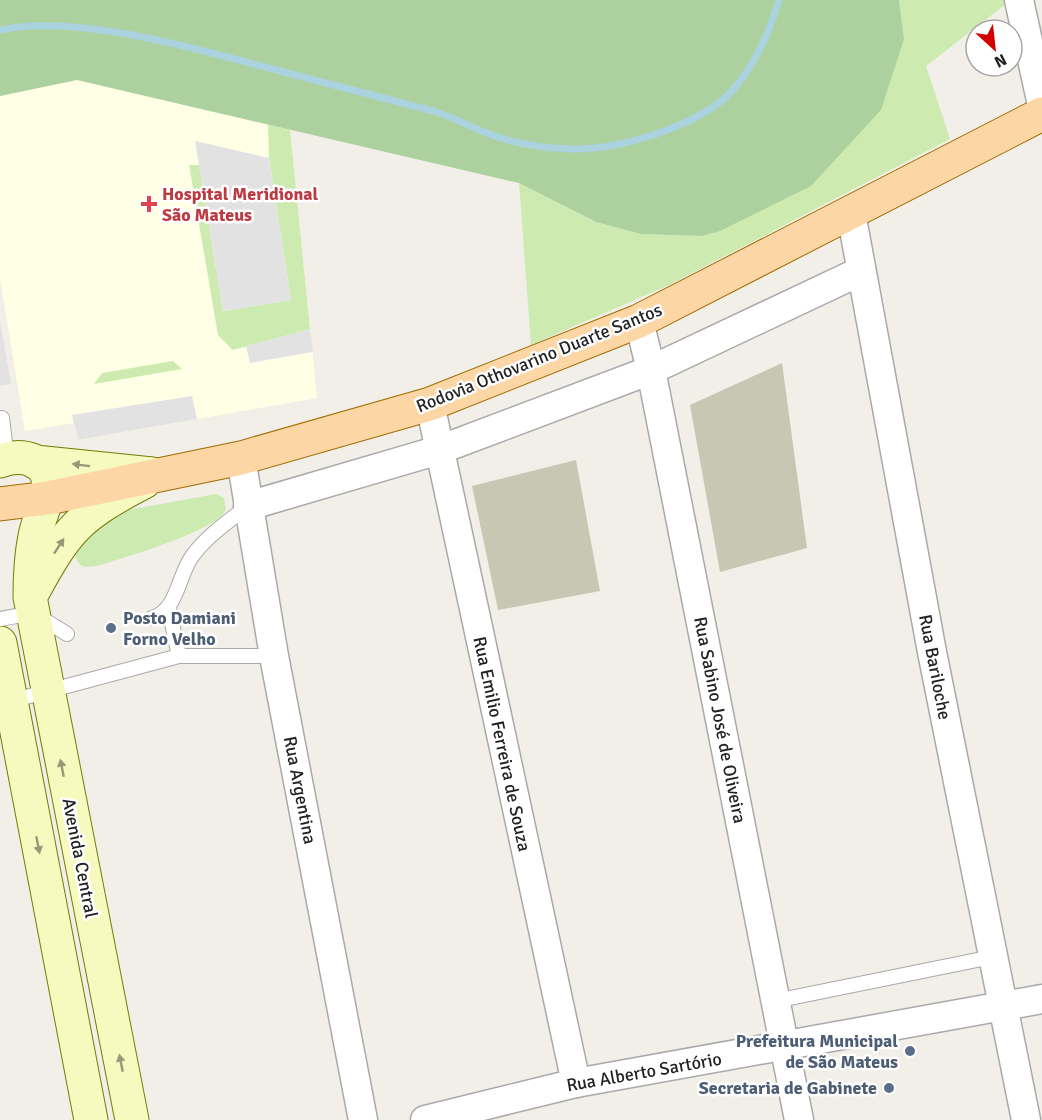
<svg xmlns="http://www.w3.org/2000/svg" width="1042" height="1120" font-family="Signika,sans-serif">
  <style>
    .education { fill: #ffffe5 }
    .construction { fill: #c7c7b4 }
    .grass { fill: #cdebb0 }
    .forest { fill: #add19e }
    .parking { fill: #e2e2e2 }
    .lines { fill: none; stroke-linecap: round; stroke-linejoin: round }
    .stream { stroke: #aad3df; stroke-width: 7 }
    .lane-casing { stroke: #a9a9a9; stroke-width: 16 }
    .street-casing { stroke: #a9a9a9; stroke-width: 31 }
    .secondary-casing { stroke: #707d05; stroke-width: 35 }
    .primary-casing { stroke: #a06b00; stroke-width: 35 }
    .lane { stroke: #fff; stroke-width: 14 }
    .street { stroke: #fff; stroke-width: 28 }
    .secondary { stroke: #f7fabf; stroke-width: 33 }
    .primary { stroke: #fcd6a4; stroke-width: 33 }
    .oneway { fill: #979978 }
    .health-dot { fill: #e0444e; stroke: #fff; stroke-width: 2 }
    .service-dot { fill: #5c6f8a; stroke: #fff; stroke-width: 2 }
    .labels { text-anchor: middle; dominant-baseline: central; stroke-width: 5; stroke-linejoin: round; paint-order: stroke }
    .health-label { font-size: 18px; font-weight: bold; fill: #be3a42; stroke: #fff; text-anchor: start }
    .street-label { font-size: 18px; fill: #222; stroke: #fff }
    .service-label { font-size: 18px; font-weight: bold; fill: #4e5e75; stroke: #fff; text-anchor: end }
  </style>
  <rect width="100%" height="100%" fill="#f2efe9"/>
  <path class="education" d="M77 80 290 130 317 398 78 440 74 423 25 431 0 278V96Z"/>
  <g class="construction">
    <path d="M782 363 807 548 720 572 690 405Z"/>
    <path d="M576 460 600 591 498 610 472 486Z"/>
  </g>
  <g class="grass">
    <path d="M899 0H1011L926 66 950 139 669 285 531 345 519 183 596 222 641 234 701 236 904 39Z"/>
    <path d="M268 124 290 130 310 329 233 350 218 335 189 165H199L223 311 291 300 269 158Z"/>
    <path d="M173 361 182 369 94 384 102 373Z"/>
    <path d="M216 494 224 498 226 509C220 530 120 559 97 566L85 567 80 565 74 555 81 538 122 511Z"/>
  </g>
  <path class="forest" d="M0 0H899L904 39 881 110 811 186 720 231 701 236 641 234 596 222 519 183 77 80 0 96Z"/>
  <g class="parking">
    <path d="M195 141 269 158 291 300 223 311Z"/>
    <path d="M0 320 11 384 0 386Z"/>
    <path d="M310 329 313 352 250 363 246 346Z"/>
    <path d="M192 396 197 419 78 440 72 415Z"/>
  </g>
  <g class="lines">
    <path class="stream" d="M0 30C75 13 201 50 276 70 328 84 381 97 433 111 454 117 472 128 492 135 516 144 546 148 572 149 618 150 699 126 731 92 754 67 770 31 779 0"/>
    <g class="lane-casing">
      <g id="lane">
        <path d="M2 418 7 458"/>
        <path d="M152 618C178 611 178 574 193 555 208 535 229 521 248 506"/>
        <path d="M0 619 33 613 67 634"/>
        <path d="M179 656H274"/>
        <path d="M11 701 179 656 169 609"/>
        <path d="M775 1001 992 957"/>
      </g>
    </g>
    <g class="street-casing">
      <g id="street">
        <path d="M1019 0 1042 105"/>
        <path d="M851 213 932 652 1026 1120"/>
        <path d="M639 321 651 370 799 1120"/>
        <path d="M430 404 576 1083"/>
        <path d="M241 458 274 656 363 1120"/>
        <path d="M248 506 439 450 651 370 861 271"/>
        <path d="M425 1120 576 1083 1042 999"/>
      </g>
    </g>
    <g class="secondary-casing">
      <g id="secondary">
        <path d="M0 461C11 457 21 456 32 460 65 475 39 512 35 536 31 556 30 576 30 597L132 1120"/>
        <path d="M35 462 152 474"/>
        <path d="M34 590C68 527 81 515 144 482"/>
        <path d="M0 643 91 1120"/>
      </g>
    </g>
    <g class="primary-casing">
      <path id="primary" d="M0 504 48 498 241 458 430 404 639 321 1042 114"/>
    </g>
    <use href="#lane" class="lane"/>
    <use href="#street" class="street"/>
    <use href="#secondary" class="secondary"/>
    <use href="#primary" class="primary"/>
  </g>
  <defs><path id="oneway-solid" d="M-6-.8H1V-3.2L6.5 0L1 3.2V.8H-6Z" transform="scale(1.5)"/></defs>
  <g class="oneway">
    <use href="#oneway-solid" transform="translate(81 465) rotate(-173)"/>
    <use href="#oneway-solid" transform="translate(59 546) rotate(-57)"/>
    <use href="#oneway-solid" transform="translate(62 768) rotate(-101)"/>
    <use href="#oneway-solid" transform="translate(38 845) rotate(79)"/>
    <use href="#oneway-solid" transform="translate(121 1063) rotate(-101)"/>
  </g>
  <path class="health-dot" d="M146 195h6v6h6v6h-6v6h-6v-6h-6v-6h6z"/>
  <g class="service-dot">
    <circle cx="111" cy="628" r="6"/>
    <circle cx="910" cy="1051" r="6"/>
    <circle cx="889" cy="1088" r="6"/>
  </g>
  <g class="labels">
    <g class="health-label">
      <text x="162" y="194">Hospital Meridional<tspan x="162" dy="21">São Mateus</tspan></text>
    </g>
    <g class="street-label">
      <text transform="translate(539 358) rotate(-22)">Rodovia Othovarino Duarte Santos</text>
      <text transform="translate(935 667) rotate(79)">Rua Bariloche</text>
      <text transform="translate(720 720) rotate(79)">Rua Sabino José de Oliveira</text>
      <text transform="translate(502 744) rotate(78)">Rua Emilio Ferreira de Souza</text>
      <text transform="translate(300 790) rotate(79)">Rua Argentina</text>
      <text transform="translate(80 858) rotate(79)">Avenida Central</text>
      <text transform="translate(644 1072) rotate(-10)">Rua Alberto Sartório</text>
    </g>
    <g class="service-label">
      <text x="123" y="618" text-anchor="start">Posto Damiani<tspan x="123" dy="21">Forno Velho</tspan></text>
      <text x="898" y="1041">Prefeitura Municipal<tspan x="898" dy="21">de São Mateus</tspan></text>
      <text x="877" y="1088">Secretaria de Gabinete</text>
    </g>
  </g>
  <g transform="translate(994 48) rotate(153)"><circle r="28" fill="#ffffff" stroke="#a7a7a7" stroke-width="1.5"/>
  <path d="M0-4.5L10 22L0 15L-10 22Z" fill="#d40000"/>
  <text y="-9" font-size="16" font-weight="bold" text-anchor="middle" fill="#222222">N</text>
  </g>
</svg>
